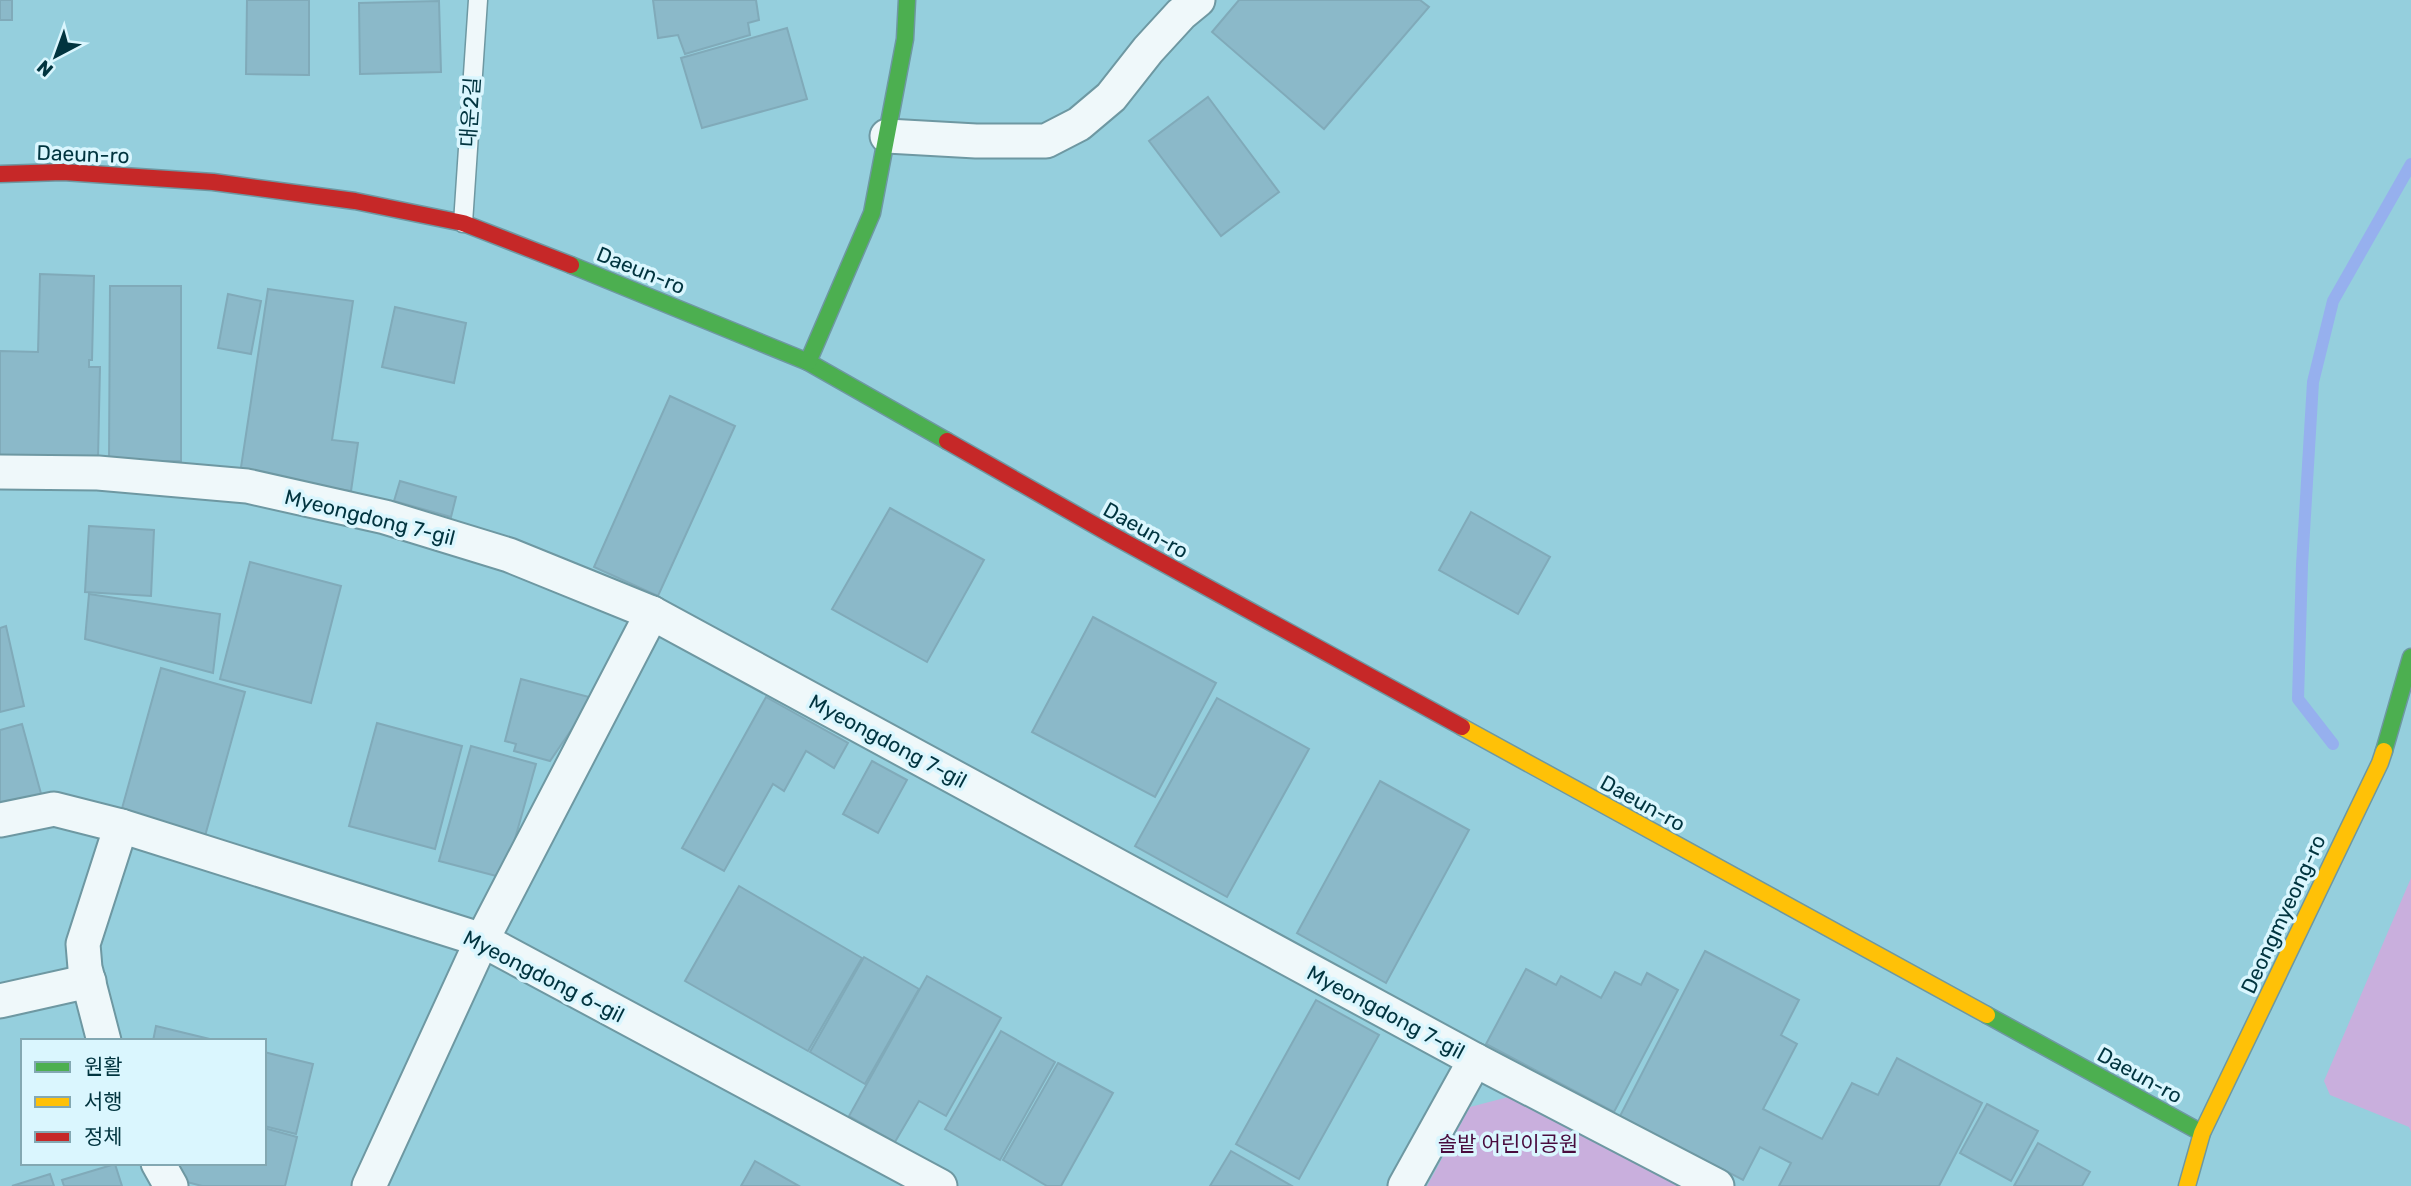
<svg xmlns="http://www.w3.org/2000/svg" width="2411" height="1186" font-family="Rubik,'Noto Sans KR',sans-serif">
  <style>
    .green { fill: #c9afdd }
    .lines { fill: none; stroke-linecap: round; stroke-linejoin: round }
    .stream { stroke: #96b0ee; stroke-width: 12 }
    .building { fill: #8bb9c9; stroke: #80aab9; stroke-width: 2 }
    .lane-casing { stroke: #6e98a2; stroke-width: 21 }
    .street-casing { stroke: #6e98a2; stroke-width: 37 }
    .fast-casing { stroke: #6e98a2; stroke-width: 19 }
    .slow-casing { stroke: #6e98a2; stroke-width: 19 }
    .jam-casing { stroke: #6e98a2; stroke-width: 19 }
    .lane { stroke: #eff8fa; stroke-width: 18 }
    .street { stroke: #eff8fa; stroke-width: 33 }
    .fast { stroke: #4caf50; stroke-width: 16 }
    .slow { stroke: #ffc107; stroke-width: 16 }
    .jam { stroke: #c62828; stroke-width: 16 }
    .labels { text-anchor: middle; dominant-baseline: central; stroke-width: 7; stroke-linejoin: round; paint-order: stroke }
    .street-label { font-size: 21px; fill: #01343f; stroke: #daf6fe }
    .park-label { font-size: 21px; fill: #490c3e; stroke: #daf6fe }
  </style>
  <rect width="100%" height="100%" fill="#95cfdd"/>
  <g class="green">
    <path d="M2411 878V1132L2409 1127 2330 1095 2324 1081Z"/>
    <path d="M1516 1095 1681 1186H1427L1470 1107Z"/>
  </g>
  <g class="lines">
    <path class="stream" d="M2333 744 2298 699 2302 565 2313 382 2333 301 2411 164"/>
  </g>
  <g class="building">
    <rect x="0" y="0" width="12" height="20"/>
    <path d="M247 0H309V75L246 74Z"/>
    <path d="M653 0H756L759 20 748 23 750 35 685 54 678 35 658 38Z"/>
    <path d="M1239 0H1420L1429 7 1324 129 1212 32Z"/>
    <path d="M439 1 441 72 360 74 359 3Z"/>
    <path d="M787 28 807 99 702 128 681 58Z"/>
    <path d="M1208 97 1279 192 1221 236 1149 141Z"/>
    <path d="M40 274 94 276 92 360H89V367H100L98 458 0 456V351L38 352Z"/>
    <path d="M110 286H181V461H109Z"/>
    <path d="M268 289 353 301 332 440 358 443 351 491 240 474Z"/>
    <path d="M228 294 261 301 251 354 218 348Z"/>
    <path d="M395 307 466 323 454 383 382 367Z"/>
    <path d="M670 396 735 426 658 596 594 567Z"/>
    <path d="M400 481 456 497 451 517 394 501Z"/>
    <path d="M890 508 984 560 927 662 832 609Z"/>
    <path d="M1471 512 1550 557 1518 614 1439 570Z"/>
    <path d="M89 526 154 530 151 596 85 592Z"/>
    <path d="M250 562 341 586 311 703 220 679Z"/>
    <path d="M89 594 220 614 213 673 85 639Z"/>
    <path d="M1093 617 1216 683 1155 797 1032 732Z"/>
    <path d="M6 626 24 706 0 712V628Z"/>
    <path d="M161 668 245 692 205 836 121 812Z"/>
    <path d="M521 679 589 697V704L550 761 514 751 516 744 505 741Z"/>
    <path d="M766 697 848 743 834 768 806 751 784 791 773 784 724 871 682 848Z"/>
    <path d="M1217 698 1309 749 1227 897 1135 846Z"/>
    <path d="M377 723 462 746 435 849 349 826Z"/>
    <path d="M22 724 43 801 0 812V730Z"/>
    <path d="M471 746 536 764 504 878 439 861Z"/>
    <path d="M872 761 907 780 878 833 843 814Z"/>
    <path d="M1380 781 1469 830 1386 983 1297 933Z"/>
    <path d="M739 886 862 958 808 1051 685 981Z"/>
    <path d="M1705 951 1799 1000 1781 1035 1797 1044 1763 1109 1822 1139 1852 1083 1878 1095 1897 1058 1982 1103 1939 1186H1779L1791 1163 1760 1147 1743 1180 1620 1116Z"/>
    <path d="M864 957 919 989 865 1084 810 1052Z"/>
    <path d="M1526 969 1556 985 1561 976 1601 998 1615 972 1641 985 1647 973 1678 990 1614 1112 1486 1044Z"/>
    <path d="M927 976 1001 1018 946 1116 919 1101 895 1142 849 1116Z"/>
    <path d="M1316 1000 1379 1035 1299 1179 1236 1144Z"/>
    <path d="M156 1026 218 1041H153Z"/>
    <path d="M1001 1031 1055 1062 1000 1160 945 1129Z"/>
    <path d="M264 1052 313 1064 296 1134 264 1126Z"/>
    <path d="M1058 1063 1113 1093 1061 1186H1047L1003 1160Z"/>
    <path d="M1987 1104 2038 1131 2011 1181 1960 1153Z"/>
    <path d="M264 1128 297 1137 285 1186H202L168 1177 171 1163H264Z"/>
    <path d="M2038 1143 2090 1172 2082 1186H2014Z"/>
    <path d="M1231 1151 1292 1186H1210Z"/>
    <path d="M755 1161 799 1186H741Z"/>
    <path d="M115 1164 122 1186H64L62 1180Z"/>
    <path d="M50 1174 54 1186H12Z"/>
  </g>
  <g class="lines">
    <g class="lane-casing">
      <path id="lane" d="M463 223 478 0"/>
    </g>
    <g class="street-casing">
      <g id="street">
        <path d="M887 136 976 141H1046L1079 124 1111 97 1148 50 1181 14 1198 0"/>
        <path d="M0 472 98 473 247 486 385 517 509 555 652 613 1475 1060 1717 1186"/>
        <path d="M0 820 54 809 121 826 482 940 940 1186"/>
        <path d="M0 1001 89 981"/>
        <path d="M104 1041 85 968 83 944 121 826"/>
        <path d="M158 1163 171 1186"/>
        <path d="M369 1186 482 940 652 613"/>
        <path d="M1405 1186 1475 1060"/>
      </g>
    </g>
    <g class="fast-casing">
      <g id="fast">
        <path d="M571 265 808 362 947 441"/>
        <path d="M808 362 872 213 905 39 907 0"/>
        <path d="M2384 751 2411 657"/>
        <path d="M1987 1015 2202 1133"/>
      </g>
    </g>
    <g class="slow-casing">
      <g id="slow">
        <path d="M1462 727 1987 1015"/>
        <path d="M2187 1186 2202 1133 2380 763 2384 751"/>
      </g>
    </g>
    <g class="jam-casing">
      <g id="jam">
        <path d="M0 174 63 172 213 182 355 201 463 223 571 265"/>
        <path d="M947 441 1110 534 1462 727"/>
      </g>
    </g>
    <use href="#lane" class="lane"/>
    <use href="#street" class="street"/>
    <use href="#fast" class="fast"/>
    <use href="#slow" class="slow"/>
    <use href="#jam" class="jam"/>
  </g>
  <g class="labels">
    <g class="street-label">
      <text transform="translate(470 112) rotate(-86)">대운2길</text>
      <text transform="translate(83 154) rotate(2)">Daeun-ro</text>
      <text transform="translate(641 270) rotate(22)">Daeun-ro</text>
      <text transform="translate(370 517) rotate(14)">Myeongdong 7-gil</text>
      <text transform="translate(1146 530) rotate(29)">Daeun-ro</text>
      <text transform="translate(888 741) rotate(28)">Myeongdong 7-gil</text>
      <text transform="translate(1643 803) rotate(29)">Daeun-ro</text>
      <text transform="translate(2283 914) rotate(-65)">Deongmyeong-ro</text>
      <text transform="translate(544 976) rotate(27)">Myeongdong 6-gil</text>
      <text transform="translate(1386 1012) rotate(28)">Myeongdong 7-gil</text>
      <text transform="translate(2140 1075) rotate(29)">Daeun-ro</text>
    </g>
    <g class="park-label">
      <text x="1508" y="1143">솔밭 어린이공원</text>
    </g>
  </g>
  <rect x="21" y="1039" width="245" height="126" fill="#daf6fe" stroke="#83a8b2" stroke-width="2"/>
  <rect x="35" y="1062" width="35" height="10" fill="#4caf50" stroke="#83a8b2" stroke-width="2"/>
  <text x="84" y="1074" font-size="21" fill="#01343f">원활</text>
  <rect x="35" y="1097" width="35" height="10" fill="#ffc107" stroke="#83a8b2" stroke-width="2"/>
  <text x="84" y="1109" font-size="21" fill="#01343f">서행</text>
  <rect x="35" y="1132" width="35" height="10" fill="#c62828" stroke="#83a8b2" stroke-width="2"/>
  <text x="84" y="1144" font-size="21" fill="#01343f">정체</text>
  <g transform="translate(56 56) rotate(221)" stroke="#daf6fe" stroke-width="5" paint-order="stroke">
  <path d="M0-5L12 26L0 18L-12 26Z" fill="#01343f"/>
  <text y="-10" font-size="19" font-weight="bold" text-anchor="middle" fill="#01343f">N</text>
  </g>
</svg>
